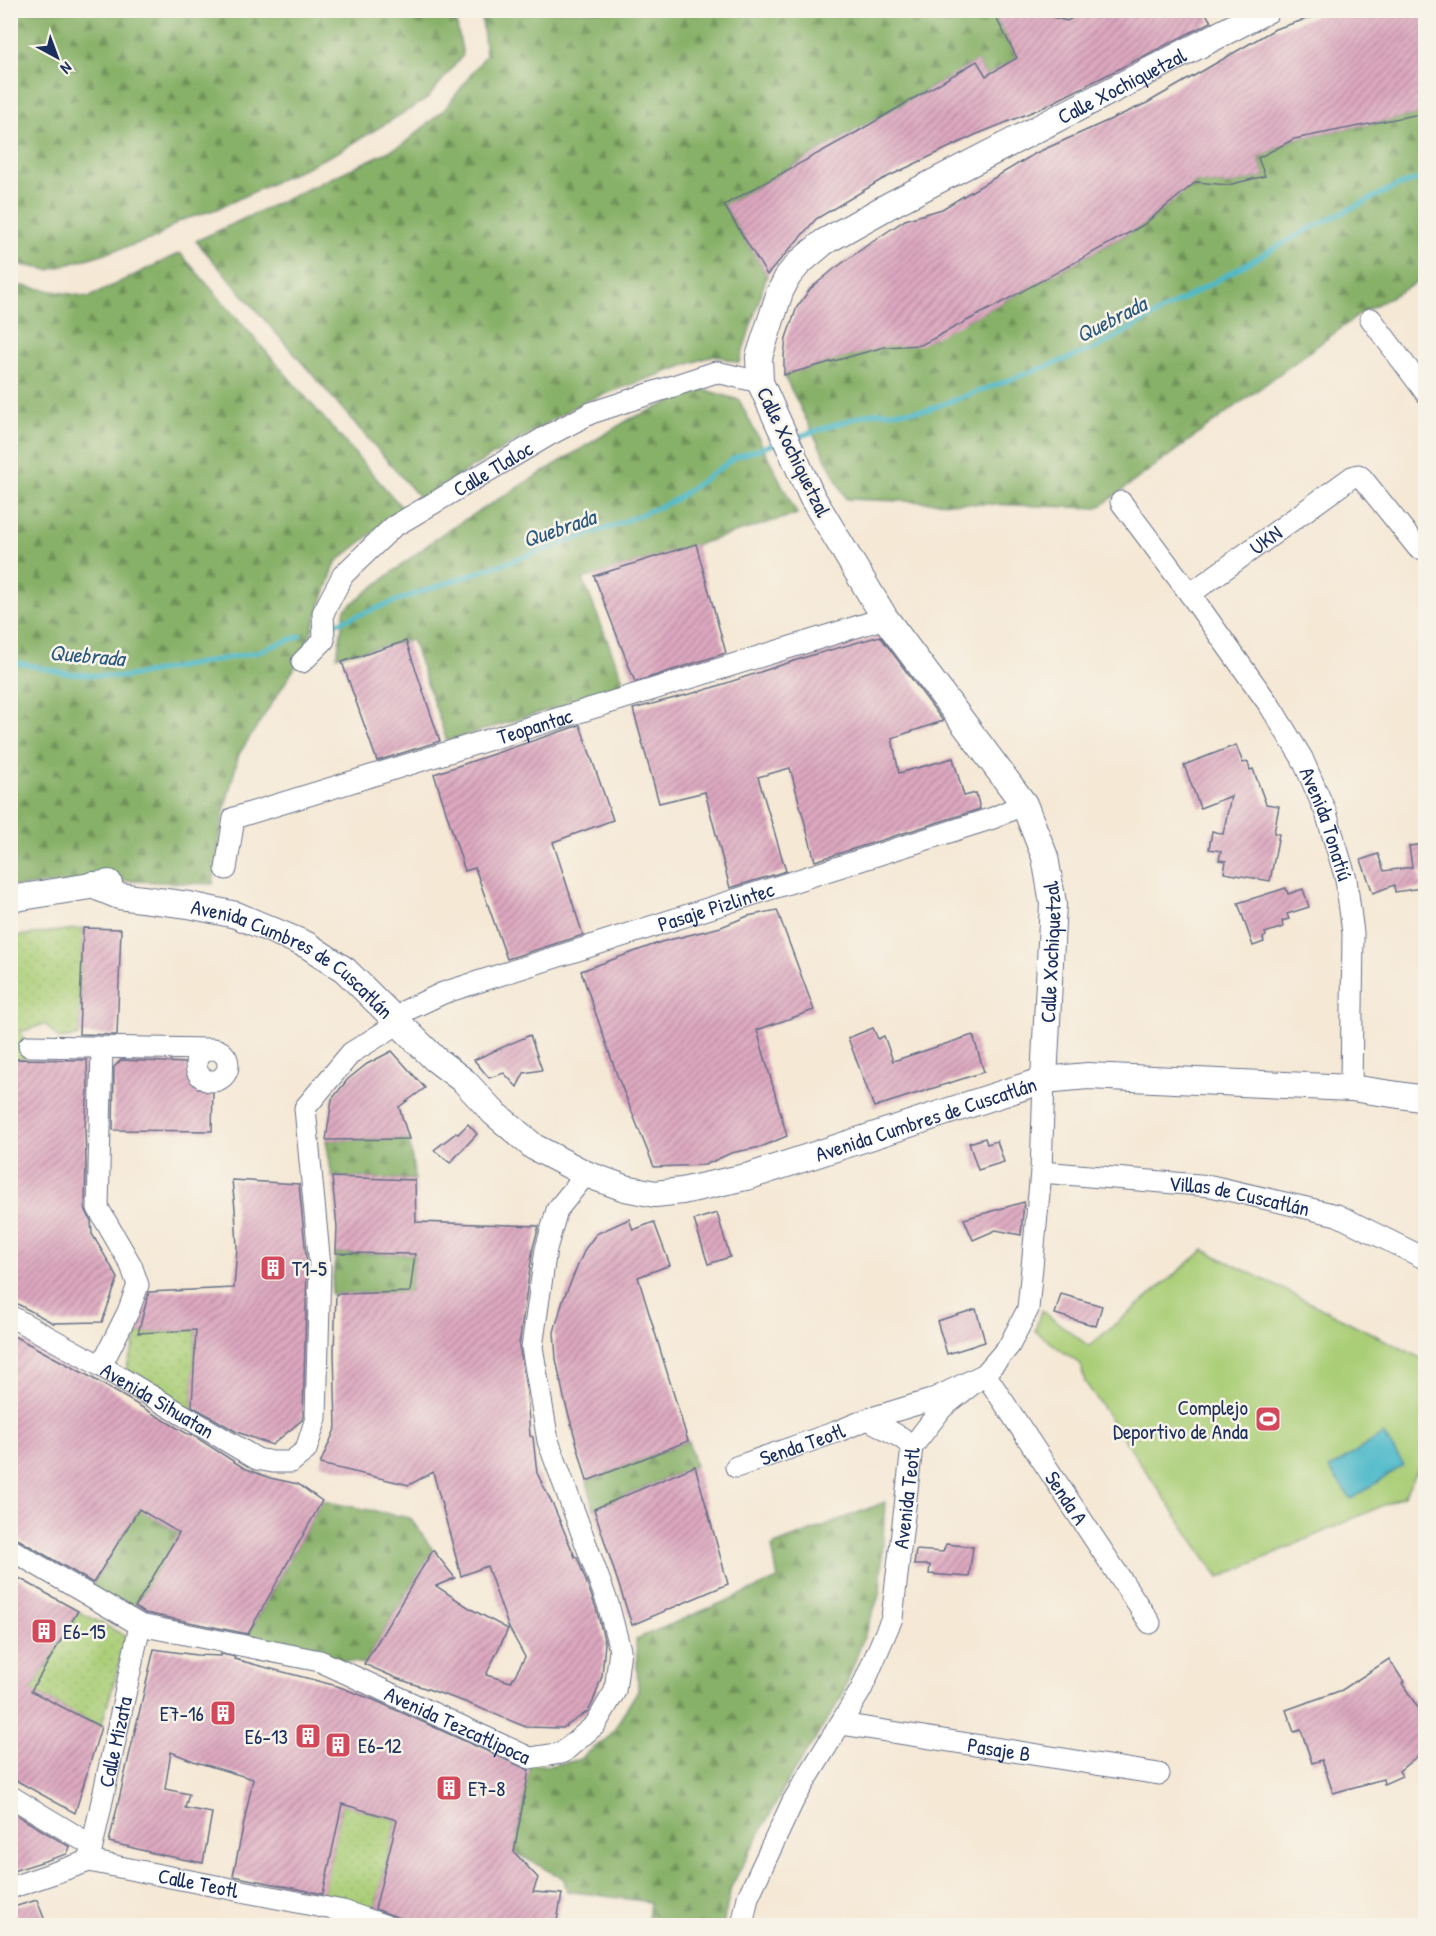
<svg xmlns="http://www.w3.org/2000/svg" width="1436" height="1936" font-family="'Patrick Hand',sans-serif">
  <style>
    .grass { fill: url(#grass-dots); stroke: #627e6a; stroke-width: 1.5 }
    .forest { fill: url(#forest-firs); stroke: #517063; stroke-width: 1.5 }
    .garden { fill: #aace77; stroke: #627e6a; stroke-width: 1.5 }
    .water { fill: #4db9c9; stroke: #347494; stroke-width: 1.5 }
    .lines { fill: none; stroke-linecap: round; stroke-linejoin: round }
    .stream { stroke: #4db9c9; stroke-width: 5 }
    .building { fill: url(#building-hatch) }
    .minor-casing { stroke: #677088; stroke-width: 23 }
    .major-casing { stroke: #677088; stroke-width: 28 }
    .minor { stroke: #fff; stroke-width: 21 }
    .major { stroke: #fff; stroke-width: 26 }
    .labels { text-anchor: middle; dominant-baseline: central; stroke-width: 5; stroke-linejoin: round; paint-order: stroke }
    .street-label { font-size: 21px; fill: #1b2f5e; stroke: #f7f3e8 }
    .poi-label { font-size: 21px; fill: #1b2f5e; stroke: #f7f3e8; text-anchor: start }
    .water-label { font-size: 22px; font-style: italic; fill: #2a587e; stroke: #f7f3e8 }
  </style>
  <defs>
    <pattern id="grass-dots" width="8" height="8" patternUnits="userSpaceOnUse" patternTransform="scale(1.5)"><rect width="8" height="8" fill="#aace77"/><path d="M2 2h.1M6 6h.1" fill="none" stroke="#92b169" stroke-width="1.8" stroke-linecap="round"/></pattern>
    <pattern id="forest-firs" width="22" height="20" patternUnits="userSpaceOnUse" patternTransform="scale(1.5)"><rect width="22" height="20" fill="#87b168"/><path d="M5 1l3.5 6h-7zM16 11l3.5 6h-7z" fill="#6e9059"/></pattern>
    <pattern id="building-hatch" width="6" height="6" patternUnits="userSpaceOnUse" patternTransform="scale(1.5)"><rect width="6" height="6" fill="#dda8bf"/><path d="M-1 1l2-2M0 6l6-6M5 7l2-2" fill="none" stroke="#b2899e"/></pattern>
  </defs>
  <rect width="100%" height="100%" fill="#f7f3e8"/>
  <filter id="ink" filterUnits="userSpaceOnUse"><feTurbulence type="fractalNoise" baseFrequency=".0167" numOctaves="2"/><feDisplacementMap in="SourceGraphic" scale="12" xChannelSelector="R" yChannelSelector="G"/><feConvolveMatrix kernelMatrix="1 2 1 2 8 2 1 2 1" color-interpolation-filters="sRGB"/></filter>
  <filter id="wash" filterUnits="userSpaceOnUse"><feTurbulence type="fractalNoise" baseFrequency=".008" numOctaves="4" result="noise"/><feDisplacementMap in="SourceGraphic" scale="24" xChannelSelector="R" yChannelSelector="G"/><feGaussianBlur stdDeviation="1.35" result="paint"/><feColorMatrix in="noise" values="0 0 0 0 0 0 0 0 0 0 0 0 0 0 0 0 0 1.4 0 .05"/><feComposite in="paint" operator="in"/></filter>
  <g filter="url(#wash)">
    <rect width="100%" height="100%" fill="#f5e8d5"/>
    <g class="grass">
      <path d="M83 928 79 1036 59 1039 45 1024 20 1032 24 1039V1059H11L10 937Z"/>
      <path d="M196 1330 192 1413 125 1372 138 1333Z"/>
      <path d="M78 1611 127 1637 101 1727 31 1691Z"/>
      <path d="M342 1804 397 1820 374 1913 321 1902Z"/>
    </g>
    <g class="forest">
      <path d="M10 11H454L463 55 427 99 338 152 217 209 179 221 156 238 49 270 11 263Z"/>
      <path d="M481 11H992L1017 58 986 76 977 61 724 205 767 275 739 363 714 355 583 402 420 498 196 241 402 145 445 109 486 55Z"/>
      <path d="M1026 11H1086L1067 21Z"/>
      <path d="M1425 113V278L1363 312 1098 508 846 499 784 375 958 325 999 304 1144 225 1196 182 1228 185 1265 176 1258 158 1294 139Z"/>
      <path d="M180 253 403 509 336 562 309 638 294 669 239 754 224 811 213 884 102 880 11 887 10 284 89 297Z"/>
      <path d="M702 389 739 400 797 514 583 579 625 685 588 698 447 741 412 640 337 656 345 609 443 533 630 419Z"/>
      <path d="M409 1139 415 1180 332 1177 326 1140Z"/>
      <path d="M336 1253 415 1254 410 1292 331 1294Z"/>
      <path d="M688 1441 695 1466 594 1509 587 1481Z"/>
      <path d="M322 1501 410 1518 433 1550 364 1664 244 1642Z"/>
      <path d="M885 1502 880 1593 841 1699 789 1779 731 1887 723 1925H647L650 1902 567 1891 564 1879 514 1852 530 1763 548 1766 578 1760 610 1736 638 1690 636 1639 778 1579 772 1546Z"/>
      <path d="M139 1509 179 1534 131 1614 89 1590Z"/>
    </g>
    <path class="garden" d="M1204 1250 1425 1360V1456L1404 1496 1219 1578 1085 1382 1081 1365 1035 1331 1041 1310 1089 1346Z"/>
    <path class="water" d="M1383 1434 1404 1465 1351 1499 1329 1469Z"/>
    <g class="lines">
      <g class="stream">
        <path d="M794 438 871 413 927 410 1094 349 1307 230 1397 186 1426 177"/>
        <path d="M337 623 423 591 611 527 673 501 736 457 780 442"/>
        <path d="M10 661 69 674 124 677 254 653 300 636"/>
      </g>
    </g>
    <g id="blocks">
      <g class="building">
        <path d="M992 10H1026L1067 21 1087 10H1204L1211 22 1044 107 975 135 881 180 816 219 767 275 724 205 857 132 977 61 986 76 1017 58Z"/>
        <path d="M1324 10H1425V113L1294 139 1258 158 1265 176 1228 185 1196 182 1143 225 999 304 921 345 884 347 784 375V356L786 338 797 307 810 289 834 269 869 244 905 220 942 209 1036 153 1147 103 1275 29 1313 17Z"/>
        <path d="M696 544 726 653 635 682 594 576Z"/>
        <path d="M880 636 943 721 892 738 899 773 953 758 964 796 976 793 980 809 815 861 790 768 758 777 786 871 730 888 705 792 659 803 633 709 705 690 809 656Z"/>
        <path d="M406 641 440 741 377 761 342 662Z"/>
        <path d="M580 725 613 820 553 842 583 935 507 959 475 868 465 871 434 774Z"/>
        <path d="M1236 745 1243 763 1248 762 1250 770 1253 769 1266 804 1279 806 1274 833 1279 834 1270 881 1224 873 1226 861 1219 860 1221 851 1209 849 1212 831 1223 834 1231 796 1200 808 1184 765Z"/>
        <path d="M1425 844V871L1419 872 1421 888 1395 892 1394 885 1373 893 1361 860 1378 854 1384 871 1412 867 1409 846Z"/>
        <path d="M1286 888 1288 894 1303 889 1309 907 1287 914 1289 919 1282 921 1283 927 1265 933 1266 936 1263 938 1264 942 1253 946 1238 903Z"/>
        <path d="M777 910 814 1010 757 1030 787 1136 761 1147 731 1153 705 1165 654 1167 617 1075 581 971 661 942 721 927 748 916Z"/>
        <path d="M83 928 121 929 117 1035 79 1034Z"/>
        <path d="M873 1028 878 1039 884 1036 893 1061 973 1035 984 1072 874 1107 848 1038Z"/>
        <path d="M530 1035 542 1070 524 1073 517 1087 504 1073 489 1078 474 1060Z"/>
        <path d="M392 1051 425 1088 399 1107 409 1139 326 1140 332 1099 348 1079 367 1064Z"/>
        <path d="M10 1059 87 1060 88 1089 85 1127 86 1162 85 1208 91 1221 92 1234 118 1278 102 1322 53 1323 10 1300Z"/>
        <path d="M121 1060 186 1063 189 1076 197 1085 213 1090 212 1131 113 1130 114 1067Z"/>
        <path d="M468 1124 477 1134 450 1163 434 1150 456 1133 458 1134Z"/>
        <path d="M985 1138 987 1144 997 1141 1004 1162 978 1170 969 1143Z"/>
        <path d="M332 1177 415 1180 416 1222 539 1226 533 1247 519 1345 527 1394 530 1436 533 1437 537 1473 554 1507 575 1557H577L596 1608 605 1643 602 1676 593 1702 588 1711 563 1728 526 1727 465 1702 396 1678 364 1664 433 1550 455 1578 436 1586 471 1609 508 1629 486 1675 511 1682 525 1657 508 1626 487 1566 461 1576 433 1472 409 1485 320 1464 336 1427 334 1352 336 1294 410 1292 415 1254 336 1253 337 1227Z"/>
        <path d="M232 1180 299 1184 307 1266 303 1416 302 1420 272 1445 237 1432 192 1406 196 1330 138 1333 149 1292 234 1288 237 1248 235 1209Z"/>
        <path d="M1024 1202 1021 1235 996 1230 973 1240 964 1219Z"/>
        <path d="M717 1213 730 1257 708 1264 694 1220Z"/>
        <path d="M629 1219 633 1230 654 1222 670 1265 638 1277 688 1441 587 1481 564 1398 556 1359 554 1332 563 1300 585 1249 596 1234Z"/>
        <path d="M1061 1294 1102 1306 1096 1326 1055 1314Z"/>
        <path d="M976 1309 985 1342 947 1354 937 1321Z"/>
        <path d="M10 1334 87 1375 191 1436V1434L244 1468 270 1478 298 1484 322 1501 248 1634 145 1613 135 1607 179 1533 139 1509 93 1583 16 1538 10 1536Z"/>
        <path d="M695 1466 728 1584 632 1625 594 1509Z"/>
        <path d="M946 1544 973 1547 969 1577 929 1574 930 1565H914L916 1550 943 1552Z"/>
        <path d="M10 1573 78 1611 31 1691 101 1727 75 1813 10 1777Z"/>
        <path d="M154 1649 196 1655 221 1656V1654L235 1657 234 1659 337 1686 374 1700 529 1770 514 1852 538 1878 533 1892 562 1894 556 1926H422L375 1909 397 1820 342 1804 323 1894 233 1876 253 1779 196 1762 171 1752 165 1789 189 1794 185 1808 212 1813 203 1863 157 1854 109 1842Z"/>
        <path d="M1389 1659 1404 1682 1402 1683 1425 1719V1750L1399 1771 1402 1776 1384 1784 1383 1779 1333 1793 1322 1760 1312 1763 1301 1730 1294 1732 1286 1710 1342 1690Z"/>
        <path d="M10 1811 70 1847 67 1854 10 1872Z"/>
        <path d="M37 1900 47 1926H10V1908Z"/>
      </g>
    </g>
  </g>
  <g filter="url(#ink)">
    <use href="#blocks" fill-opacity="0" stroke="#677088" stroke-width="1.5"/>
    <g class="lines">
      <g class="minor-casing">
        <g id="minor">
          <path d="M1371 319 1426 393"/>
          <path id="s1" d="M1121 502 1190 594 1270 706 1302 758 1326 813 1346 879 1353 933 1351 1088"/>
          <path id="s2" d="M1190 594 1352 477 1358 475 1362 478 1418 548"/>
          <path id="s3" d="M302 662 324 640 323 613 343 575 393 527 549 435 591 413 716 372 760 382"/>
          <path id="s4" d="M226 869 234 818 885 618"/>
          <path id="s5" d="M407 1010 443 993 993 818 1024 804"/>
          <path d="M29 1046 209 1049"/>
          <circle cx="212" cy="1065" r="16"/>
          <path id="s6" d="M1041 1172 1211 1186 1337 1215 1426 1259"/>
          <path id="s7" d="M10 1316 101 1366 257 1459 273 1462H291L306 1450 316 1418 320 1266 305 1108 351 1053 399 1023"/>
          <path d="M101 1366 128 1312 138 1285 131 1265 98 1208 102 1048"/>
          <path id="s8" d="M868 1419 931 1400 985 1374 1150 1623"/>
          <path id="s9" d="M736 1467 836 1432 868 1419 902 1438 912 1447"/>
          <path id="s10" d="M10 1549 140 1625 320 1661 530 1758 562 1753 595 1725 615 1691 620 1650 608 1604 548 1441 532 1347 546 1249 557 1210 586 1174"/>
          <path id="s11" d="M841 1724 1159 1774"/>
          <path d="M10 1796 91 1845"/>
          <path id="s12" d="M89 1861 140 1625"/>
          <path id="s13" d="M10 1888 89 1861 343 1911 386 1926"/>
          <path id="s14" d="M742 1926 748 1897 793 1801 861 1690 892 1618 912 1447 942 1408 985 1374 1009 1346 1028 1309 1041 1172 1044 1080"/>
        </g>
      </g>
      <g class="major-casing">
        <g id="major">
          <path id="s15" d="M92 885 119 896 189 905 236 915 307 945 345 970 435 1059 464 1081 493 1112 534 1147 586 1174 625 1188 655 1194 682 1191 750 1176 1044 1080 1088 1076 1351 1088 1426 1099"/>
          <path d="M10 899 109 883"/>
          <path id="s16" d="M1044 1080 1053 903 1045 857 1024 804 885 618 812 497 760 382 759 357 780 292 788 276 799 263 824 242 890 205 1267 10"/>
        </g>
      </g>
      <use href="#minor" class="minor"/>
      <use href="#major" class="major"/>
    </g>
  </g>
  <defs>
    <g id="building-square" transform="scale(1.35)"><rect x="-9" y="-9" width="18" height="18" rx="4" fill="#d1495b" stroke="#f7f3e8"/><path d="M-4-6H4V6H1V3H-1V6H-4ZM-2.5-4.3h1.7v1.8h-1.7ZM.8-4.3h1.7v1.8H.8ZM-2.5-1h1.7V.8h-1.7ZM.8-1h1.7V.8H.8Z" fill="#fff"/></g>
    <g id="stadium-square" transform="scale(1.35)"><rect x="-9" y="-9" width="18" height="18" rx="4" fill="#d1495b" stroke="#f7f3e8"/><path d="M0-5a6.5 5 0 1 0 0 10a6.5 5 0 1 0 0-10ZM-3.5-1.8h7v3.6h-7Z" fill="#fff"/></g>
  </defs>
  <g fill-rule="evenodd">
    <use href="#building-square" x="273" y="1268"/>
    <use href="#stadium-square" x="1268" y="1419"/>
    <use href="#building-square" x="44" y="1631"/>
    <use href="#building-square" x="223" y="1713"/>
    <use href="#building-square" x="308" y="1736"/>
    <use href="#building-square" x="338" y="1745"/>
    <use href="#building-square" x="449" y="1788"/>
  </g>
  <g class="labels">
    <g class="street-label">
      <text stroke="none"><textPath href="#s16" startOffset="1278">Calle Xochiquetzal</textPath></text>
      <text transform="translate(794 452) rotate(64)">Calle Xochiquetzal</text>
      <text stroke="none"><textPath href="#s3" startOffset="286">Calle Tlaloc</textPath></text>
      <text stroke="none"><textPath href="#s2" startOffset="93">UKN</textPath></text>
      <text stroke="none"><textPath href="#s4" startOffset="366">Teopantac</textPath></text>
      <text stroke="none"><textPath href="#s1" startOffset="384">Avenida Tonatiú</textPath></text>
      <text stroke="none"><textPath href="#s5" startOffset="326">Pasaje Pizlintec</textPath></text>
      <text stroke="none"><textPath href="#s16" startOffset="128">Calle Xochiquetzal</textPath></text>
      <text stroke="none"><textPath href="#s15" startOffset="218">Avenida Cumbres de Cuscatlán</textPath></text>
      <text stroke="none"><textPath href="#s15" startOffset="942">Avenida Cumbres de Cuscatlán</textPath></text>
      <text stroke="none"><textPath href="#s6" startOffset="200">Villas de Cuscatlán</textPath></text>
      <text stroke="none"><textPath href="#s7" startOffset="170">Avenida Sihuatan</textPath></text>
      <text stroke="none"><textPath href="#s9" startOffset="70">Senda Teotl</textPath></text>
      <text stroke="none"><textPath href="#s14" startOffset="465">Avenida Teotl</textPath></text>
      <text stroke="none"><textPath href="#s8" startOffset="274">Senda A</textPath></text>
      <text stroke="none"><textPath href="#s10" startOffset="486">Avenida Tezcatlipoca</textPath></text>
      <text stroke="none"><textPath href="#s12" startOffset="122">Calle Mizata</textPath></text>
      <text stroke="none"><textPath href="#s11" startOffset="160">Pasaje B</textPath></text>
      <text stroke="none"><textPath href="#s13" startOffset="195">Calle Teotl</textPath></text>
    </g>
    <g class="poi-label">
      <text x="292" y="1268">T1-5</text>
      <text x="1248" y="1407" text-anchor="end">Complejo<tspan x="1248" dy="24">Deportivo de Anda</tspan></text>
      <text x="63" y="1631">E6-15</text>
      <text x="204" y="1713" text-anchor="end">E7-16</text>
      <text x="288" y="1736" text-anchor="end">E6-13</text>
      <text x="358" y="1745">E6-12</text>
      <text x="468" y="1788">E7-8</text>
    </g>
    <g class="water-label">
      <text transform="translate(1111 319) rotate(-27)">Quebrada</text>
      <text transform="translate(559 528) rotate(-19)">Quebrada</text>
      <text transform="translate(87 655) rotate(5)">Quebrada</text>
    </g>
  </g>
  <rect width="1436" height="1936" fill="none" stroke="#f7f3e8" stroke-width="36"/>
  <g transform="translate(57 57) rotate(139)" stroke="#f7f3e8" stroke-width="4.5" paint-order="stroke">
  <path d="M0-4.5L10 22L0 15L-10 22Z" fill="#1b2f5e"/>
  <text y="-9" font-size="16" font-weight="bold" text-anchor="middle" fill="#1b2f5e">N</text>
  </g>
</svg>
